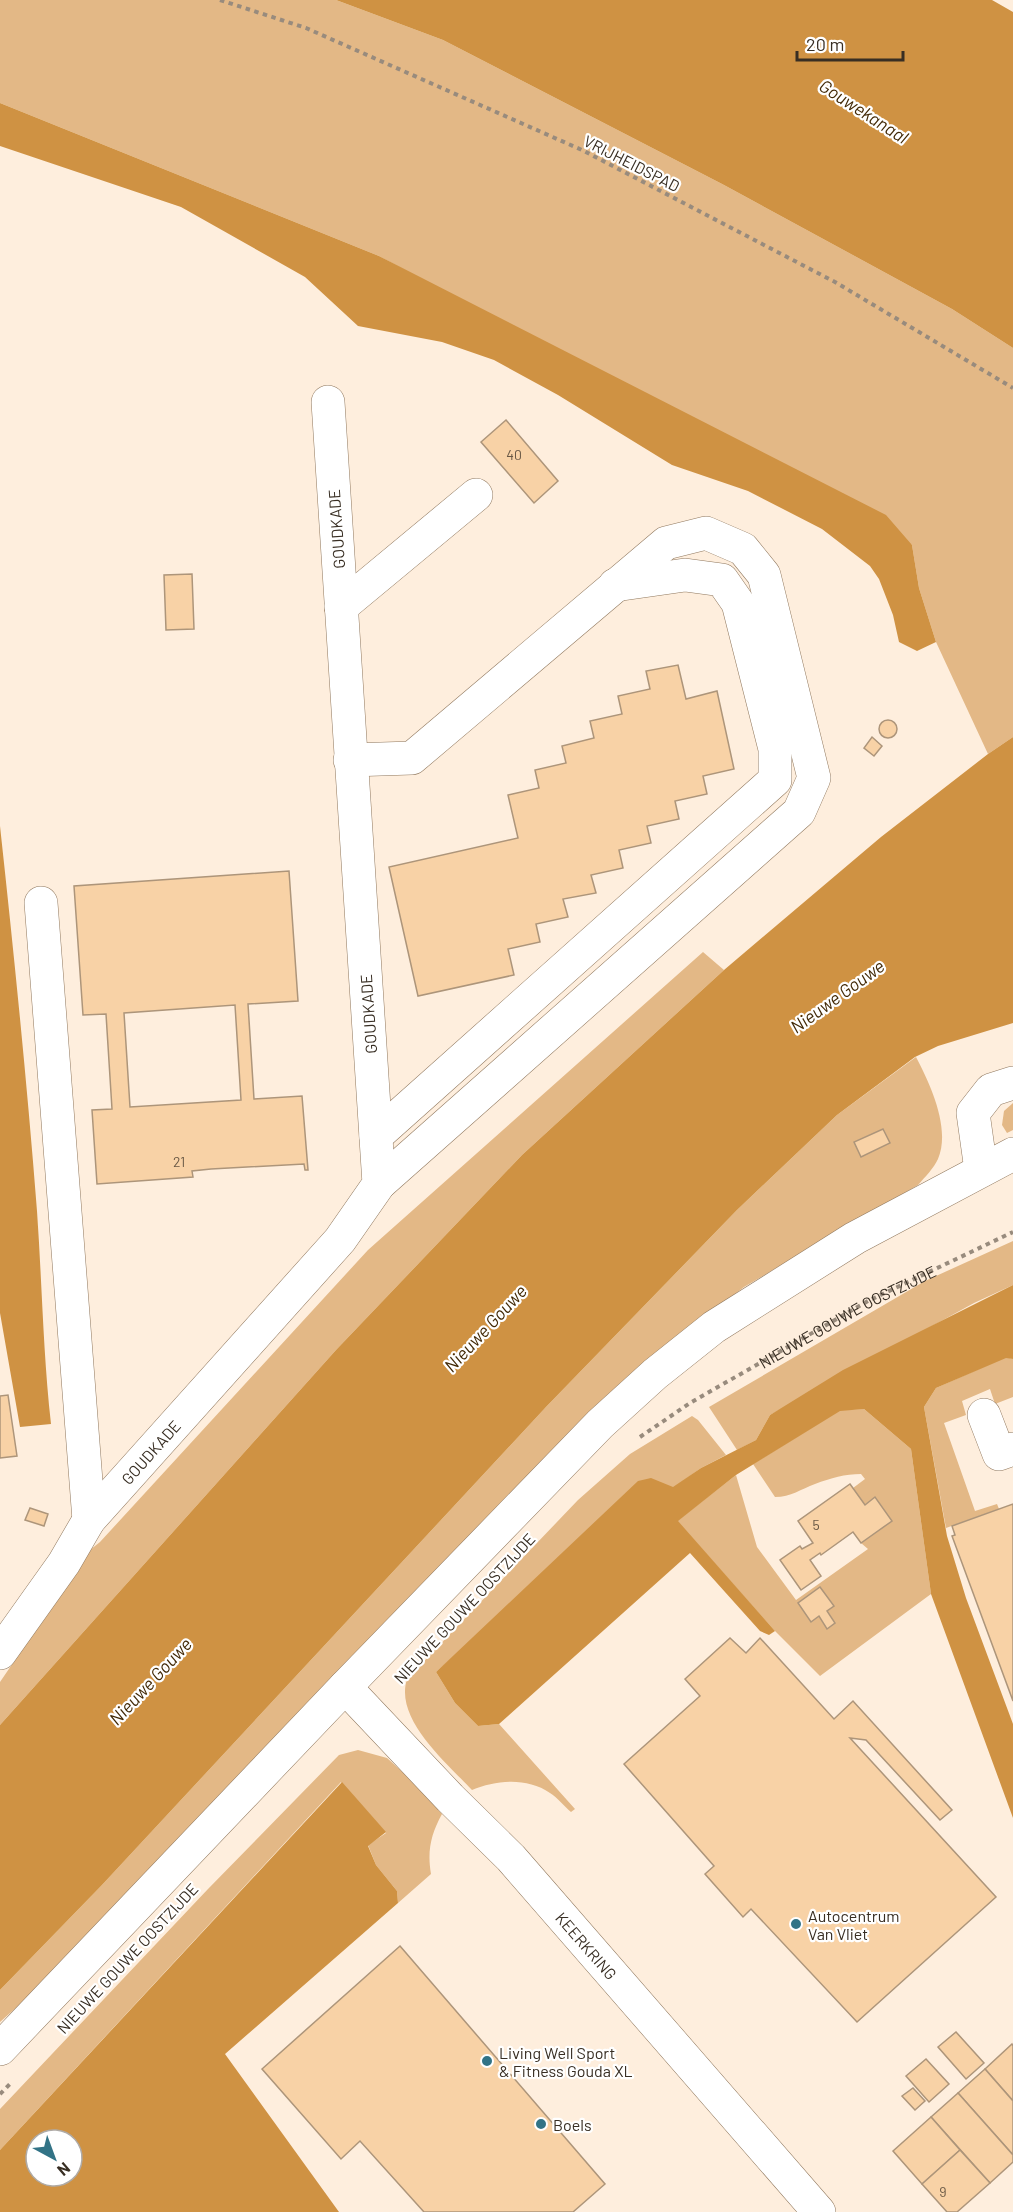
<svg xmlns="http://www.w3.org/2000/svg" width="1013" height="2212" font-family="Barlow,sans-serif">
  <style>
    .green { fill: #e3b886 }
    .water { fill: #cf9243; fill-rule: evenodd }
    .building { fill: #f8d2a6; stroke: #ad957a; stroke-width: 1.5; fill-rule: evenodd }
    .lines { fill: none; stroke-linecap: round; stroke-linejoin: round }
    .minor-casing { stroke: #90785e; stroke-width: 34 }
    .major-casing { stroke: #90785e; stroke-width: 34 }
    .path { stroke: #988b7d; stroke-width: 4; stroke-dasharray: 4.5 4.5; stroke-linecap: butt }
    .minor { stroke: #fff; stroke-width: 33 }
    .major { stroke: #fff; stroke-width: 33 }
    .poi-dot { fill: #327386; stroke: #fff; stroke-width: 2 }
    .labels { text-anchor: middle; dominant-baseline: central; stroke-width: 4.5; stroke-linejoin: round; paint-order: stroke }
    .number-label { font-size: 14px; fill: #685744 }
    .street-label { font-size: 16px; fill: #382e23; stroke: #fff }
    .poi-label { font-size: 16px; fill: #382e23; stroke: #fff; text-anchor: start }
    .water-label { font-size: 18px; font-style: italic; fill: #422906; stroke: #fff }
  </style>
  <rect width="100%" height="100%" fill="#feeedd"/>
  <g class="green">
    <path d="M0 0H336L443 40 724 185 952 309 1013 348V737L988 754 936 642 919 588 912 545 379 256 0 103Z"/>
    <path d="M703 952 724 970 522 1155 336 1350 0 1725V1682L90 1550 100 1542 368 1250Z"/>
    <path d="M916 1057C930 1084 951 1128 938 1159 934 1168 925 1177 918 1185L744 1287 639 1368 65 1964 0 2022V1990L102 1885 546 1407 737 1210 837 1115Z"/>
    <path d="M1013 1103V1130L1007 1133 1002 1125 1004 1111Z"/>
    <path d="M1013 1241V1285L974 1303 770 1415 756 1440 737 1450 709 1407 925 1281Z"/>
    <path d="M1006 1357 1013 1359V1397L995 1404 990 1389 962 1401 966 1415 944 1423 975 1511 997 1504 999 1509 946 1528 924 1407 936 1388Z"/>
    <path d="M864 1409 911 1449 931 1594 820 1676 775 1631 677 1521 736 1475 757 1547 796 1600 868 1549 861 1543 892 1521 875 1498 865 1505 853 1488 865 1479 861 1474C845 1474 831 1478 815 1484 801 1489 791 1497 775 1497L753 1464 840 1410Z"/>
    <path d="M692 1416 698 1420 726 1455 701 1468 673 1488 651 1479 436 1672 455 1703 478 1726 499 1724 575 1809 571 1812C564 1806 558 1798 550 1793 527 1777 496 1780 472 1790 447 1763 394 1719 407 1679L578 1500 630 1454Z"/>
    <path d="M358 1750 387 1758 407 1776 442 1814C431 1834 427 1851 431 1874L398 1903 397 1891 376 1865 368 1845 386 1833 341 1782 0 2150V2109L208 1889 339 1755Z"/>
  </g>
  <g class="water">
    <path d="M336 0H992L1013 12V348L952 309 724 185 443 40Z"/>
    <path d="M0 103 379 256 886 515 912 545 919 588 936 642 917 651 899 642 893 615 879 579 870 566 822 529 748 491 672 465 558 395 494 360 442 342 358 326 305 277 181 207 0 146Z"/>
    <path d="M1013 737V1023L938 1046 915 1057 837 1115 737 1210 546 1407 102 1885 0 1990V1725L336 1350 522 1155 724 970 881 837 988 754Z"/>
    <path d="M0 826C14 954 27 1083 37 1211 42 1282 43 1353 51 1424L20 1427 0 1313Z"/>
    <path d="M1013 1285V1359L1006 1358 936 1388 924 1407 947 1536 966 1598 1013 1724V1818L931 1594 911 1449 864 1409 840 1411 736 1475 678 1521 775 1631 769 1635 760 1631 690 1553 499 1724 478 1726 455 1703 436 1672 638 1481 651 1478 673 1487 701 1468 756 1440 770 1415 843 1370Z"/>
    <path d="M342 1782 386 1832 368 1846 376 1865 397 1891 398 1903 225 2054 339 2212H0V2150ZM36 2140H72V2176H36Z"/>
  </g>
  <g class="building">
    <path d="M506 420 558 481 534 503 481 442Z"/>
    <path d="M192 574 194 629 166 630 164 575Z"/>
    <path d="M678 665 686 699 717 691 734 769 703 776 707 794 675 801 679 819 647 826 651 843 619 850 623 868 591 875 596 893 563 899 568 917 536 924 540 942 508 949 514 975 418 996 389 867 518 838 508 795 539 788 535 770 566 763 562 746 594 738 590 721 622 714 618 696 650 689 646 671Z"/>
    <circle cx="888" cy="729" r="9"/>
    <path d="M872 737 882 746 874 756 864 748Z"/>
    <path d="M289 871 298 1001 248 1004 254 1099 302 1096 308 1170H305L304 1164 211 1169 192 1171 193 1177 97 1184 92 1110 112 1109 106 1014 83 1015 74 886ZM235 1005 241 1100 130 1107 124 1013Z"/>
    <path d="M883 1129 890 1143 861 1157 854 1142Z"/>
    <path d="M8 1395 17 1456 0 1458V1396Z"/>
    <path d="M850 1484 865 1505 875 1497 892 1521 861 1543 853 1532 821 1555 820 1553 810 1560 821 1576 801 1590 780 1560 800 1546 802 1549 813 1543 798 1521Z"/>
    <path d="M1013 1504V1701L952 1536 955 1535 952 1526Z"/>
    <path d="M30 1508 48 1514 44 1526 25 1520Z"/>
    <path d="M820 1587 834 1606 827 1611 835 1623 827 1629 819 1616 811 1622 798 1603Z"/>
    <path d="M730 1638 746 1653 760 1638 834 1719 853 1701 952 1810 940 1820 866 1740 850 1738 996 1897 857 2022 751 1909 743 1917 705 1874 714 1866 624 1764 700 1696 685 1679Z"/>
    <path d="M400 1946 605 2184 573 2212H424L360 2141 341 2159 262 2069Z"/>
    <path d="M956 2032 984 2063 966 2079 938 2047Z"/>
    <path d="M1012 2044 1013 2046V2101L985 2069Z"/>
    <path d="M926 2059 949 2084 929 2102 906 2076Z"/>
    <path d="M985 2069 1013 2101V2155L958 2093Z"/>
    <path d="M913 2088 925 2101 915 2110 902 2096Z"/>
    <path d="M958 2093 1013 2155V2162L990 2183 931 2117Z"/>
    <path d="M931 2117 960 2150 922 2184 893 2151Z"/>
    <path d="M960 2150 990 2183 957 2212H947L922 2184Z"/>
  </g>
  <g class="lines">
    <g class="minor-casing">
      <g id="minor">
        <path d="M341 607 476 495"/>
        <path d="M350 760 412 758 666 543 706 533 743 549 764 575 814 778 799 812 379 1184"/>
        <path d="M41 903 89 1520"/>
        <path d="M376 1136 775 780V749L738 603 722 580 685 575 615 585"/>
        <path d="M981 1170 973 1113 991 1090 1013 1083"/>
        <path d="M984 1415 999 1454 1013 1449"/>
        <path id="s2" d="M0 1653 64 1563 89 1520 340 1240 379 1184 328 402"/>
        <path id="s3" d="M345 1687 450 1798 511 1858 819 2212"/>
      </g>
    </g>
    <g class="major-casing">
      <path id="major" d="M0 2049 345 1687 600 1424 655 1374 714 1327 855 1238 1013 1154"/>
    </g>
    <g class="path">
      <path d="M220 0 306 28 582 150 835 282 1013 388"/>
      <path id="s1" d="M640 1437 690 1403 868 1301 1013 1232"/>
      <path d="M0 2094 12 2082"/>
    </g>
    <use href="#minor" class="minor"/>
    <use href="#major" class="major"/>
  </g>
  <g class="poi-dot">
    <circle cx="796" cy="1924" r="6"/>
    <circle cx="487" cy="2061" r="6"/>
    <circle cx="541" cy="2124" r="6"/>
  </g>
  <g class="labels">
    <g class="number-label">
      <text x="514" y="454">40</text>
      <text x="179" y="1161">21</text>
      <text x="816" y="1524">5</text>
      <text x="943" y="2191">9</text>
    </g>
    <g class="street-label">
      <text transform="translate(632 163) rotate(27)">VRIJHEIDSPAD</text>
      <text transform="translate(336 529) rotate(-94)">GOUDKADE</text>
      <text transform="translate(368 1014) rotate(-94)">GOUDKADE</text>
      <text stroke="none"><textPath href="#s1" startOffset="240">NIEUWE GOUWE OOSTZIJDE</textPath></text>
      <text stroke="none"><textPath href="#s2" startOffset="252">GOUDKADE</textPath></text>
      <text transform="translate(464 1608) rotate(-47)">NIEUWE GOUWE OOSTZIJDE</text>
      <text stroke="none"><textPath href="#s3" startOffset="354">KEERKRING</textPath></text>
      <text transform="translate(127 1958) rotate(-47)">NIEUWE GOUWE OOSTZIJDE</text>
    </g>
    <g class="poi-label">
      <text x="808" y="1915">Autocentrum<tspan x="808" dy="18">Van Vliet</tspan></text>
      <text x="499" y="2052">Living Well Sport<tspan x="499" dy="18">&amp; Fitness Gouda XL</tspan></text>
      <text x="553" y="2124">Boels</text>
    </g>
    <g class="water-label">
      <text transform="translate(864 111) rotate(33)">Gouwekanaal</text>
      <text transform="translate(837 996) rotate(-36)">Nieuwe Gouwe</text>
      <text transform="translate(485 1328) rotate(-47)">Nieuwe Gouwe</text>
      <text transform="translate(150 1681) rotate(-47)">Nieuwe Gouwe</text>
    </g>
  </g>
  <g transform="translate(54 2158) rotate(139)"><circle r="28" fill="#ffffff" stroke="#afaba7" stroke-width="1.5"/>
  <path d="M0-4.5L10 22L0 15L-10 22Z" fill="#327386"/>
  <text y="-9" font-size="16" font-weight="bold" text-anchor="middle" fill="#382e23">N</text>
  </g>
  <path d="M797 51v9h106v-9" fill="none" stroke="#382e23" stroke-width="3"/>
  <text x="806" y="51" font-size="18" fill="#382e23" stroke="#ffffff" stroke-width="4.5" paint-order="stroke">20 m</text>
</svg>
